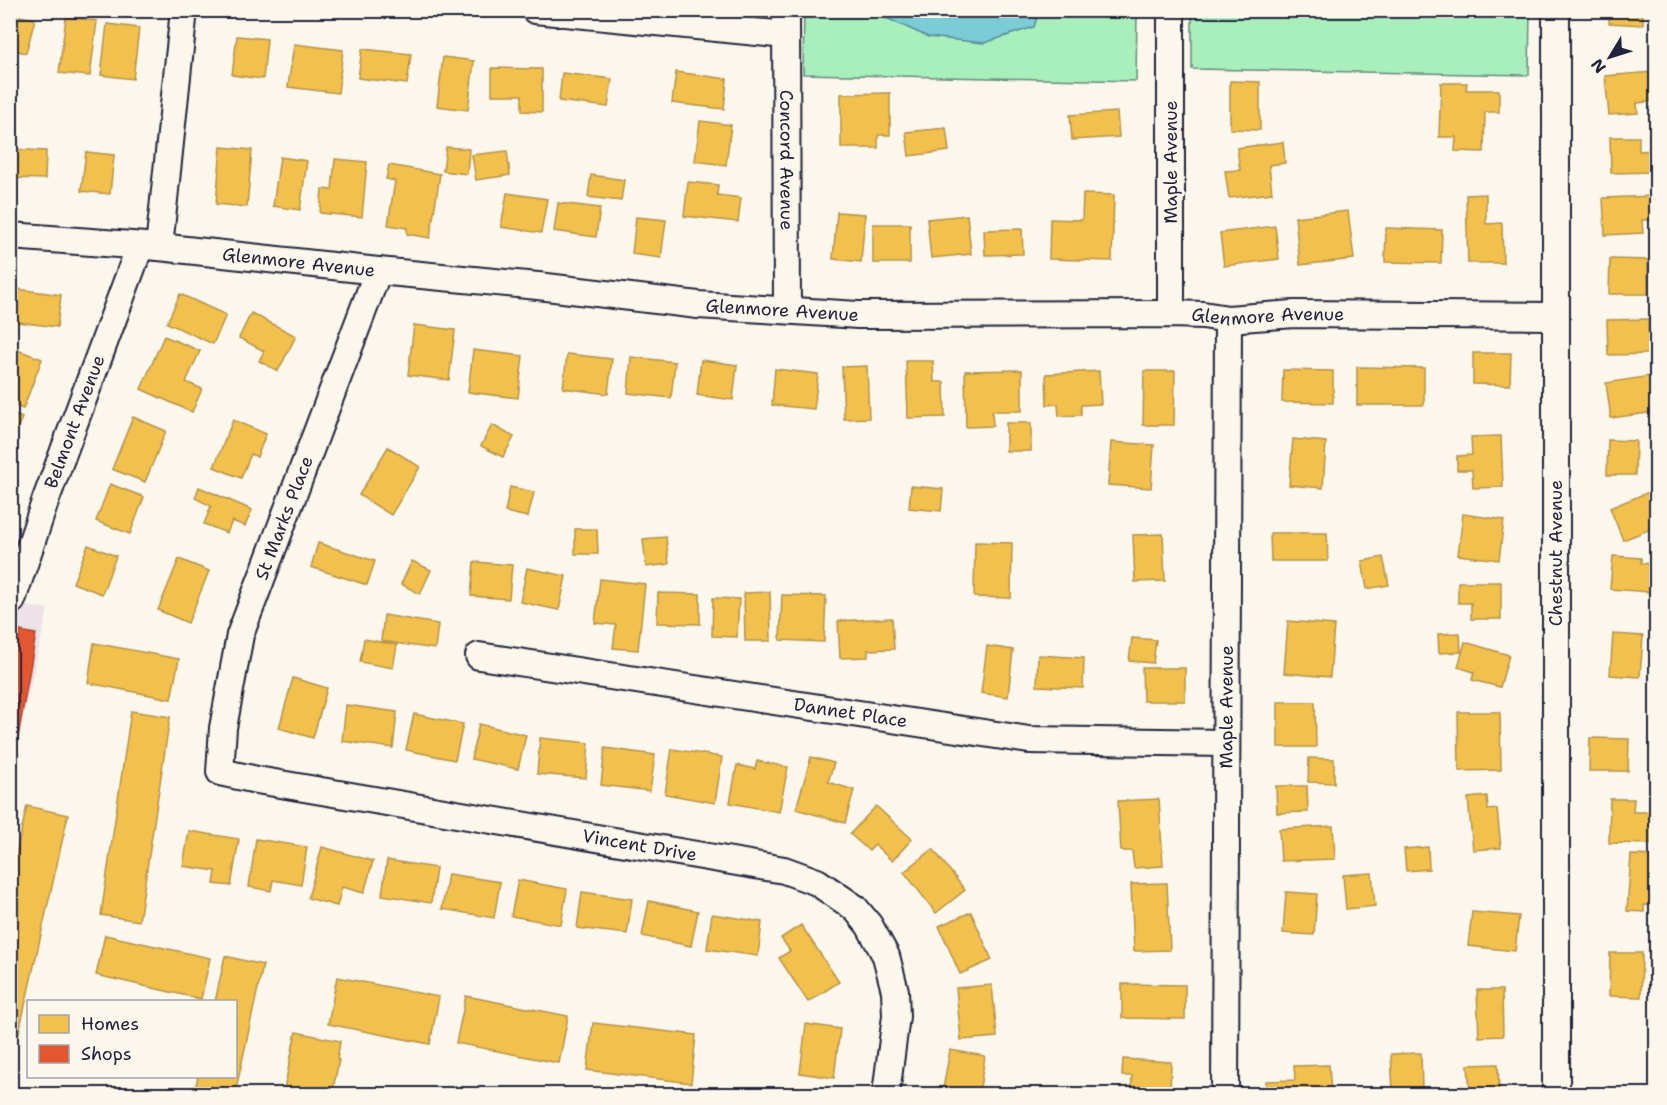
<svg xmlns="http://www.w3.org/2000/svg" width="1667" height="1105" font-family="'Shantell Sans',sans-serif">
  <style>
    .built { fill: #eee2e8 }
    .green { fill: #a8efbc; stroke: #65887c; stroke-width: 1.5 }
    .water { fill: #7bccd5; stroke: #578897; stroke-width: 1.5 }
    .homes { fill: #f2c14e; stroke: #b49148; stroke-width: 1.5 }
    .shops { fill: #e4572e; stroke: #aa4732; stroke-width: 1.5 }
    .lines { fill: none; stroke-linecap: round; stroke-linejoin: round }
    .minor-casing { stroke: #22223b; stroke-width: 30 }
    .minor { stroke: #fbf7ec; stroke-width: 26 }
    .labels { text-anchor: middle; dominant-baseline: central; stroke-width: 6; stroke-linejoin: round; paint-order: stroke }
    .street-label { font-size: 18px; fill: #22223b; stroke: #fbf7ec }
  </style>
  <rect width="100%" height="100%" fill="#fbf7ec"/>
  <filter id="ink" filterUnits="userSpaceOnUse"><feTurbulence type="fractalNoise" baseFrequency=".0167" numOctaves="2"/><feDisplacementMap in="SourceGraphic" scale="12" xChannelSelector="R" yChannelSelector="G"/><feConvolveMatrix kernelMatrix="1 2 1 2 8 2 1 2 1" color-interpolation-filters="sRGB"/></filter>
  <g filter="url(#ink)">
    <path class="built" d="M11 604 48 609 11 770Z"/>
    <g class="green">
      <path d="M804 11H1137L1136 81 803 74Z"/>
      <path d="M1192 11H1530L1529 75 1192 69Z"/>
    </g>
    <path class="water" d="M882 11V10L1039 11 1034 27 984 43 928 37 882 16Z"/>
    <g class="homes">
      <path d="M1610 10H1643V25L1609 23Z"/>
      <path d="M10 14 35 19 26 53 10 49Z"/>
      <path d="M66 17 97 21 90 76 59 73Z"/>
      <path d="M107 24 139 28 133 79 101 75Z"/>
      <path d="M237 36 267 39 263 79 232 75Z"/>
      <path d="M294 44 343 50 338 93 288 87Z"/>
      <path d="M362 49 411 54 407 84 358 78Z"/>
      <path d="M443 57 474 61 468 110 437 106Z"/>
      <path d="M492 68 542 69V112L522 111V95H492Z"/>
      <path d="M676 72 727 79 724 109 672 103Z"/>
      <path d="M1653 72 1656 101 1637 103 1638 113 1609 115 1605 76Z"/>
      <path d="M562 73 612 79 608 107 559 101Z"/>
      <path d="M1230 81 1260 82V130L1230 129Z"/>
      <path d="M1441 83H1467L1466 90H1499V112H1485L1484 152 1455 151 1456 137H1439Z"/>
      <path d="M890 93V135H878V148H841V94Z"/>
      <path d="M1117 112 1119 137 1072 140 1070 115Z"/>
      <path d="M700 121 731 125 726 165 695 161Z"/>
      <path d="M946 128 949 151 909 156 906 132Z"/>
      <path d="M1610 137H1639V151L1655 150 1656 172 1611 173Z"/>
      <path d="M1283 142 1285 163 1269 165 1272 193 1229 198 1225 171 1240 170 1237 148Z"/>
      <path d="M221 147 252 150 247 207 216 204Z"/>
      <path d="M446 147 469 149 467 174 443 171Z"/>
      <path d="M10 149 46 151 45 179 10 178Z"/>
      <path d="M507 151 510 175 476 180 472 155Z"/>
      <path d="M86 152 114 155 110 194 81 191Z"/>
      <path d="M280 157 307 161 300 210 273 206Z"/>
      <path d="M335 159 367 162 362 217 320 213 322 189 332 190Z"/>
      <path d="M389 165 440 174 430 238 407 234V228L388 225 395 181 386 179Z"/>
      <path d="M591 175 624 180 621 201 588 197Z"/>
      <path d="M688 182 718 185 717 195 741 198 738 222 684 216Z"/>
      <path d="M507 193 547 199 541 233 501 227Z"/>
      <path d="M1083 194 1114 195 1112 261 1049 259 1050 219 1082 220Z"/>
      <path d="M1486 194V224L1502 223 1503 263H1468L1466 195Z"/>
      <path d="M1655 196 1656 220H1642L1643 233 1605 235 1603 198Z"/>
      <path d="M558 203 600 208 596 237 554 231Z"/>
      <path d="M1348 211 1354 259 1300 265 1295 217Z"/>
      <path d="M837 212 865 214 861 262 833 259Z"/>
      <path d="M967 215 971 254 931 258 927 219Z"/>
      <path d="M636 217 666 220 661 258 632 254Z"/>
      <rect x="873" y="224" width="37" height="39"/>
      <path d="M1275 226 1279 259 1224 266 1220 233Z"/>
      <path d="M1386 228 1442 230 1441 263 1385 262Z"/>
      <path d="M1022 229 1023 254 985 255 984 230Z"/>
      <path d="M1610 259 1648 260V294H1609Z"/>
      <path d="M10 288 61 295 57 327 10 321Z"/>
      <path d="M180 294 226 315 213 344 167 323Z"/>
      <path d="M251 313 296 336 278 371 259 361 264 351 239 338Z"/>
      <path d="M1648 319 1649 354 1608 355 1607 320Z"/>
      <path d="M414 325 455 330 449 380 408 375Z"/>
      <path d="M164 336 200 351 186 382 202 389 192 412 141 389Z"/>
      <path d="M12 348 42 359 23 409 10 404V352Z"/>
      <path d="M473 350 523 356 518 398 468 392Z"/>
      <path d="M1473 353H1511L1510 385 1473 384Z"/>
      <path d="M567 354 612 359 608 394 563 388Z"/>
      <path d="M631 357 675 362 671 398 628 393Z"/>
      <path d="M701 360 737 365 733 400 697 395Z"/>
      <path d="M906 361H933L934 382H944L945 417 908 418Z"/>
      <path d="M867 366 869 418 844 419 842 367Z"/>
      <path d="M1357 367 1424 368V405H1357Z"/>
      <path d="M775 369 818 374 814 409 772 405Z"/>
      <path d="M1022 370V411H992L993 426 966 427 965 371Z"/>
      <path d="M1283 370 1333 371V403L1282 402Z"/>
      <path d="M1099 371 1101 404 1081 405V415L1059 416 1058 404 1047 405 1046 374Z"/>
      <path d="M1144 371H1175L1174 425H1143Z"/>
      <path d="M1650 376 1655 412 1611 418 1606 383Z"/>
      <path d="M10 413 22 418 10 444Z"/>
      <path d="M133 417 166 431 145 482 112 469Z"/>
      <path d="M233 420 266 434 257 457 251 454 241 478 214 467Z"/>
      <rect x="1006" y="423" width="25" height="28"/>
      <path d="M492 425 514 437 503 457 481 446Z"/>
      <path d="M1501 436 1503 487 1473 488 1472 470H1457V456L1472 455 1471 437Z"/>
      <path d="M1293 439 1326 442 1323 488 1289 485Z"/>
      <path d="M1608 440 1636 441 1635 475H1607Z"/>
      <path d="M1111 442 1154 445 1151 488 1108 485Z"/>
      <path d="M388 447 420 467 391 515 359 495Z"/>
      <path d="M110 484 144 497 130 534 96 521Z"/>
      <path d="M911 486 943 489 941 511 909 508Z"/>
      <path d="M199 487 252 510 245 526 232 521 227 533 204 524 211 506 195 498Z"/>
      <path d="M510 487 534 492 528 517 505 512Z"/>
      <path d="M1656 489V527L1623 540 1610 508Z"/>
      <path d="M1463 514 1504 520 1499 560 1458 555Z"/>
      <path d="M575 529H597L598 554H575Z"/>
      <path d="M1270 533H1327L1328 561H1271Z"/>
      <path d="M1163 534 1165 581 1135 582 1133 535Z"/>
      <path d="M666 537 669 564 646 567 643 539Z"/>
      <path d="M975 542 1012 543 1011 598 974 597Z"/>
      <path d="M318 543 375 561 367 585 311 567Z"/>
      <path d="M88 545 116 556 102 594 73 583Z"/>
      <path d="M1613 556 1641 558V563L1652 564 1650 592 1610 589Z"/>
      <path d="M1383 557 1389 585 1367 589 1362 561Z"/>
      <path d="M179 559 209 571 188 623 158 610Z"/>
      <path d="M412 561 431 570 420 594 401 584Z"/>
      <path d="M474 562 512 565 509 599 471 596Z"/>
      <path d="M527 568 566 576 559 610 520 602Z"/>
      <path d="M600 579 645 584 638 650 613 648 616 625 595 623Z"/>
      <path d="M1458 582H1501V619H1471V603H1458Z"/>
      <path d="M770 592 771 641H745L744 593Z"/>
      <path d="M658 593 700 594V624L657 623Z"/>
      <path d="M782 595 826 596 824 642 780 640Z"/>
      <path d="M713 598 739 599 737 637 712 636Z"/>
      <path d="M384 615 438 624 435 649 381 641Z"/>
      <path d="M892 618 894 649 868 650V657L840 658 838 621Z"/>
      <path d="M1288 621 1334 625 1330 677 1284 673Z"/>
      <path d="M1460 633 1461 652 1439 653 1438 634Z"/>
      <path d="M1613 634 1643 636 1640 677 1610 675Z"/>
      <path d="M1132 638 1156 640 1153 663 1129 661Z"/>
      <path d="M364 639 397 645 393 668 360 662Z"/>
      <path d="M1465 642 1509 655 1500 687 1472 680 1474 672 1458 667Z"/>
      <path d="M94 643 179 659 171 699 88 683Z"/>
      <path d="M987 646 1013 650 1008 697 981 693Z"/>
      <path d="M1038 655 1084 658 1083 688 1037 686Z"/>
      <path d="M1142 668H1185V701H1143Z"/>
      <path d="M293 678 327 688 313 738 279 728Z"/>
      <path d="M1278 702H1315L1316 747H1278Z"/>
      <path d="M346 705 397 712 393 748 342 741Z"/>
      <path d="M131 711 170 717 139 921 101 915Z"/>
      <path d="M1458 712H1500L1501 770 1459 771Z"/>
      <path d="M414 714 463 724 455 760 406 750Z"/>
      <path d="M479 724 526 735 518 769 471 759Z"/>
      <path d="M540 738 589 743 586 778 537 774Z"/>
      <path d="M1590 738 1629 739 1628 771H1589Z"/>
      <path d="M605 748 655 755 650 791 601 785Z"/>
      <path d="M672 749 722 757 715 803 665 794Z"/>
      <path d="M811 757 834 763 828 782 854 790 845 823 796 809Z"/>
      <path d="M1309 758 1334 759V783L1308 782Z"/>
      <path d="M757 761 788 767 779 812 730 803 737 765 755 769Z"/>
      <path d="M1276 786H1307L1308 812 1277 813Z"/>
      <path d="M1487 796 1488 810 1497 809 1501 848 1473 850 1468 798Z"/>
      <path d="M1159 799 1163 866 1134 868 1132 851H1121L1118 801Z"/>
      <path d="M1610 799H1634L1633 812H1656V844L1609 843Z"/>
      <path d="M27 806 68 815 10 1072V881Z"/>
      <path d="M876 806 912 839 892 861 875 845 869 851 850 834Z"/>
      <path d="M1333 826 1335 859 1281 861 1279 829Z"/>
      <path d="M189 831 239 839 231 886 214 884 216 871 183 866Z"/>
      <path d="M256 839 307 847 301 885 273 880 271 891 249 887Z"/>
      <path d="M322 847 373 861 364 893 342 887 337 906 308 898Z"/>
      <path d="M1428 847 1429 869 1406 871 1404 849Z"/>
      <path d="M933 849 965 890 936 913 904 872Z"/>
      <path d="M1631 855 1656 856V906L1644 905V912L1627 911Z"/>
      <path d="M387 860 436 868 431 903 382 895Z"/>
      <path d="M1372 873 1375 906 1346 909 1343 875Z"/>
      <path d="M448 874 500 882 494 918 442 909Z"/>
      <path d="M518 880 567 889 561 925 511 916Z"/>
      <path d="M1167 883 1170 950 1134 951 1131 884Z"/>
      <path d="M582 892 632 899 627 934 577 928Z"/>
      <path d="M1286 892 1317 894 1314 935 1283 933Z"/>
      <path d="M649 901 698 911 691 946 642 936Z"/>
      <path d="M971 912 992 960 960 974 939 926Z"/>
      <path d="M1472 912 1519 916 1515 951 1468 946Z"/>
      <path d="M712 914 762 922 758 956 707 949Z"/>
      <path d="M801 925 839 982 808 1002 779 958 790 951 781 938Z"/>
      <path d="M105 935 210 958 201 999 96 975Z"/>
      <path d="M1610 953H1642L1641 997 1609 996Z"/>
      <path d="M225 956 263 965 235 1094H194L198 1076H236V1002H215Z"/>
      <path d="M337 977 439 997 430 1044 328 1024Z"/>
      <path d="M1122 984 1185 985V1019L1122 1018Z"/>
      <path d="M992 985 997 1037 961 1040 956 988Z"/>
      <path d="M1477 990H1502L1503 1036 1479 1037Z"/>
      <path d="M466 996 568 1016 559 1063 456 1043Z"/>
      <path d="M593 1023 696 1035 691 1083 587 1070Z"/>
      <path d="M806 1024 840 1029 834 1078 800 1073Z"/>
      <path d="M296 1032 340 1041 337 1060H339L332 1094H283Z"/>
      <path d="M950 1050 985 1056 979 1094H942Z"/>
      <path d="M1421 1053 1422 1091 1393 1092 1391 1054Z"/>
      <path d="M1123 1059 1171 1062 1170 1094H1131L1132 1076H1122Z"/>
      <path d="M1498 1064 1499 1094H1470L1468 1065Z"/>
      <path d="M1329 1065 1331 1094H1266V1081L1295 1080 1294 1066Z"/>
      <path d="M797 1087 832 1092V1094H796Z"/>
    </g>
    <path class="shops" d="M10 629 36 634 13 766H10Z"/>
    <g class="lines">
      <g class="minor-casing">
        <g id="minor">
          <path d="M535 10 786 35"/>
          <path id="s1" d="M786 10 787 310"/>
          <path d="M1556 10V1094"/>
          <path id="s2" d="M10 236 159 247 378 271 538 286 698 305 858 315 1171 314 1203 315 1228 319 1294 314 1556 316"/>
          <path d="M159 247 184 10"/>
          <path id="s3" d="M378 271 240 635 223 728 220 772 257 780 784 870 817 882 855 908 869 925 886 956 895 991 896 1016 886 1094"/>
          <path d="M1171 314V10"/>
          <path id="s4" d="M12 600 46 499 140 246"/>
          <path id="s5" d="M479 656 1029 740 1226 743"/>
          <path id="s6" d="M1225 1094 1228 319"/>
        </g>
      </g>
      <use href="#minor" class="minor"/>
    </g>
  </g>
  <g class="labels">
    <g class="street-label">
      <text stroke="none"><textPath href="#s1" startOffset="150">Concord Avenue</textPath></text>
      <text transform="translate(1171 162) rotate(-90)">Maple Avenue</text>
      <text stroke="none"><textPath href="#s2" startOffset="290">Glenmore Avenue</textPath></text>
      <text stroke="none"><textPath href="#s2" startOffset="776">Glenmore Avenue</textPath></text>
      <text stroke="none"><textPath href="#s2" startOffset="1262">Glenmore Avenue</textPath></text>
      <text stroke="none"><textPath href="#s4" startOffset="189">Belmont Avenue</textPath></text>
      <text transform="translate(284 518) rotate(-69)">St Marks Place</text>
      <text transform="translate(1556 553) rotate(-90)">Chestnut Avenue</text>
      <text stroke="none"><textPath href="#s6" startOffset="387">Maple Avenue</textPath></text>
      <text stroke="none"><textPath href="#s5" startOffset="376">Dannet Place</textPath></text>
      <text stroke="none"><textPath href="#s3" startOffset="954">Vincent Drive</textPath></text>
    </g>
  </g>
  <rect width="1667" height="1105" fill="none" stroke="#fbf7ec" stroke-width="36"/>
  <rect x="18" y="18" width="1631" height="1069" fill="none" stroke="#22223b" stroke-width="2" filter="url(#ink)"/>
  <rect x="27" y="1000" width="210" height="78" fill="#fbf7ec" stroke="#a4a2a5" stroke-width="1.5"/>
  <rect x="39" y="1015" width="30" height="18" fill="#f2c14e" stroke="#a4a2a5" stroke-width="1.5"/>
  <text x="81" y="1030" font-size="18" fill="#22223b">Homes</text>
  <rect x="39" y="1045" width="30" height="18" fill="#e4572e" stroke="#a4a2a5" stroke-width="1.5"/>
  <text x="81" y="1060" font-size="18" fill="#22223b">Shops</text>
  <g transform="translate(1610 57) rotate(232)" stroke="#fbf7ec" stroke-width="4.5" paint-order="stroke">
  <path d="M0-4.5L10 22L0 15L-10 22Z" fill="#22223b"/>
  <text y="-9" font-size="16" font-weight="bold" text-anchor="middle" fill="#22223b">N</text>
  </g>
</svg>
